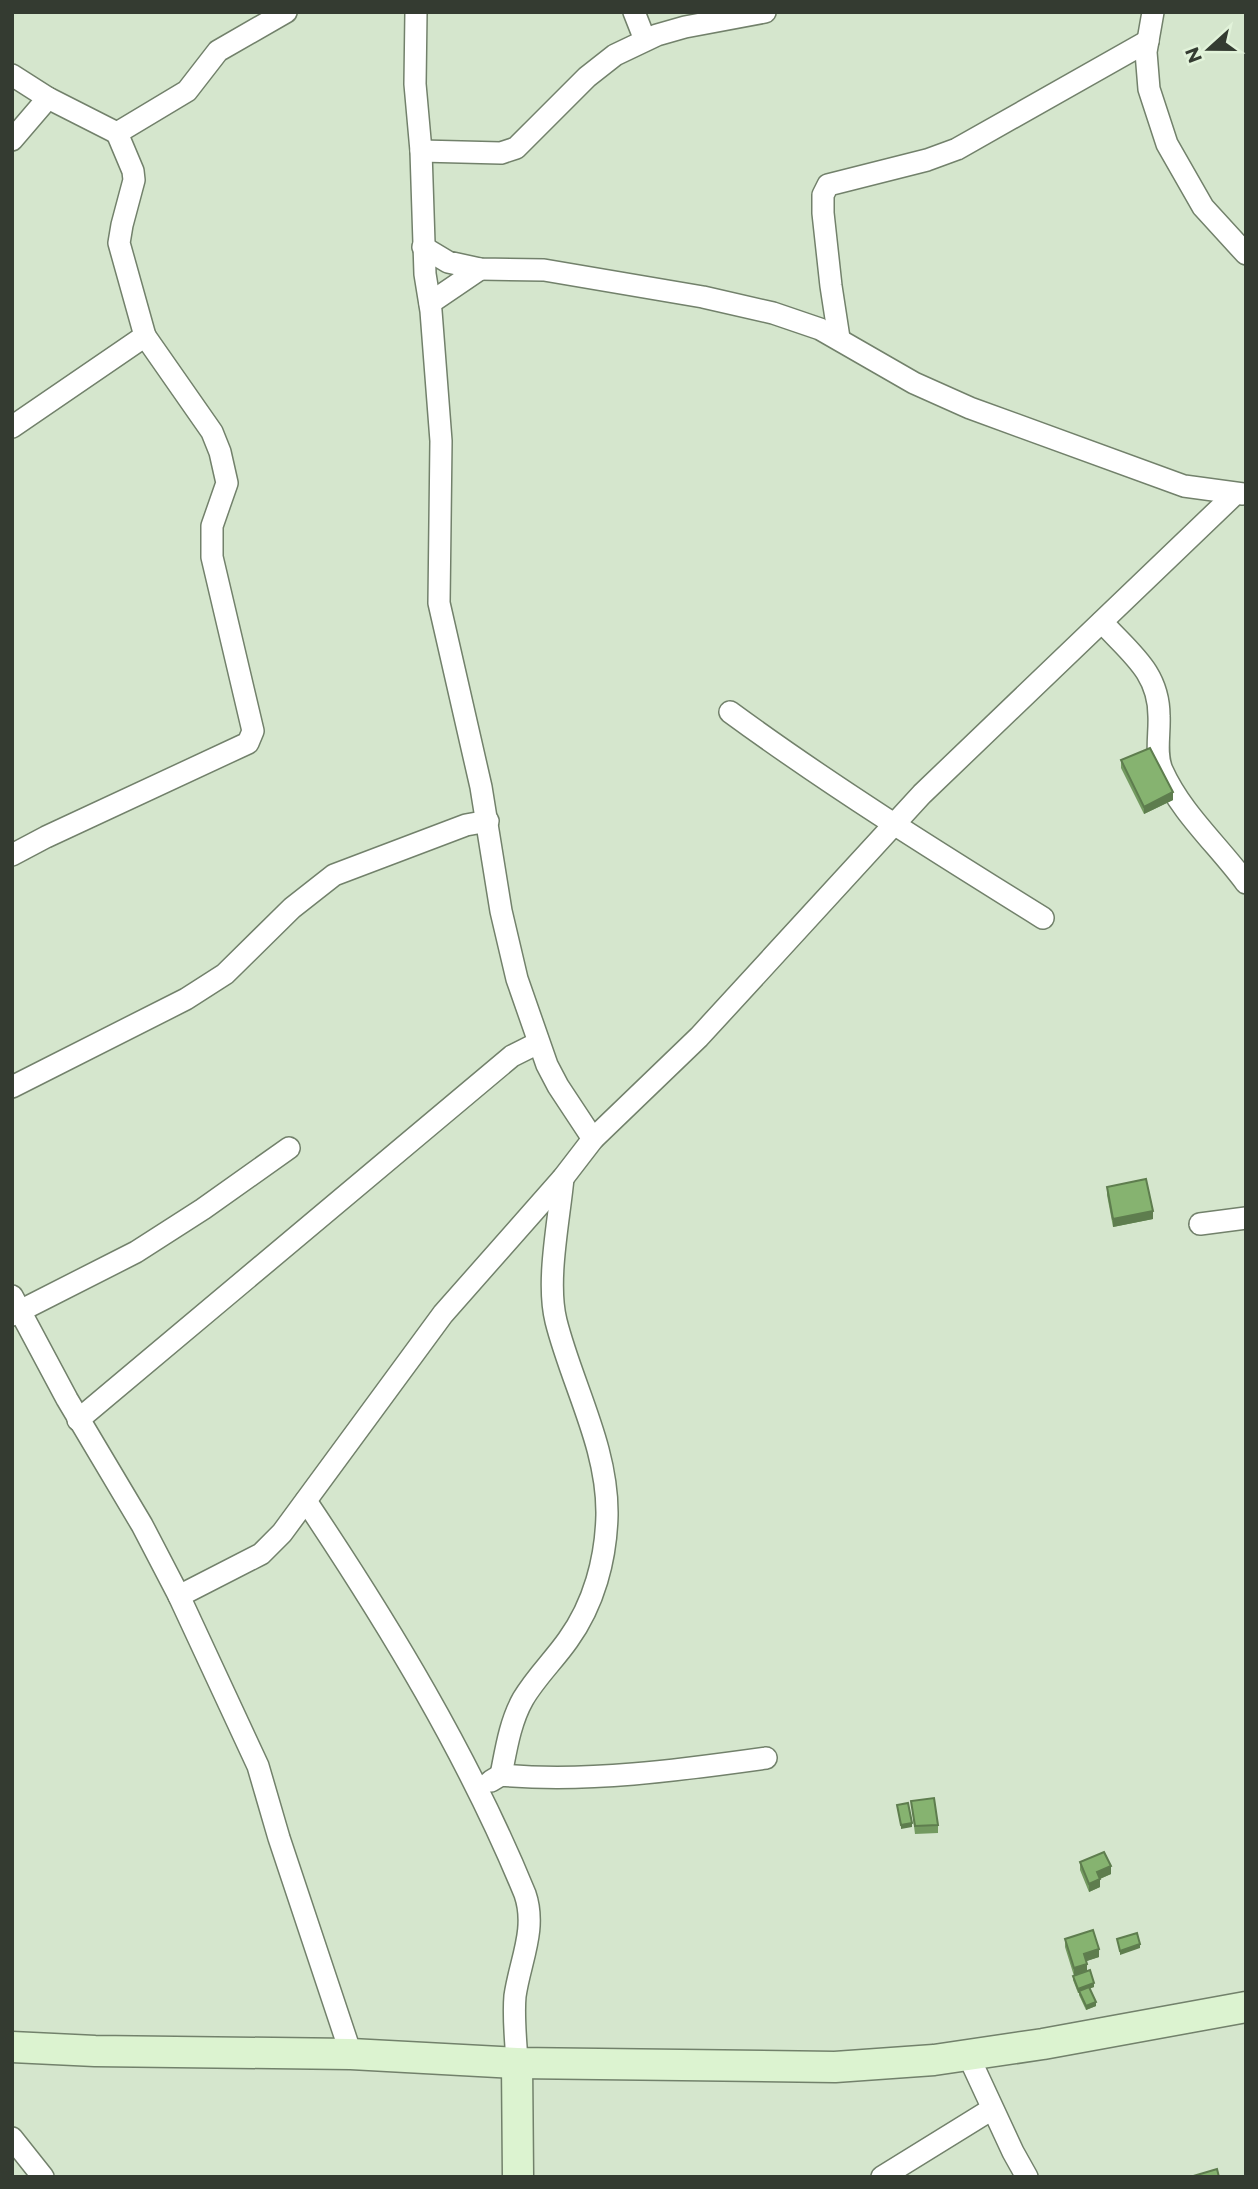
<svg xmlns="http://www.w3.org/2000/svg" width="1258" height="2189" font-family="Montserrat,sans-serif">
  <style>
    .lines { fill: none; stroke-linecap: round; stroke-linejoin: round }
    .street-casing { stroke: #72816b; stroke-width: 24 }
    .secondary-casing { stroke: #72816b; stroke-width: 33 }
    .street { stroke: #fff; stroke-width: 21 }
    .secondary { stroke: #dcf3d0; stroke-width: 30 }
    .wall { fill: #739a60 }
    .shaded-wall { fill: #5e7d4e }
    .building { fill: #86b370; stroke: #5e7d4e; stroke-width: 2 }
  </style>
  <rect width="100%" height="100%" fill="#d5e6cd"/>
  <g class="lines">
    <g class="street-casing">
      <g id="street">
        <path d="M416 12 415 84 421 151 425 274 431 311 441 441 439 603 481 787 501 911 517 979 547 1065 558 1086 593 1139"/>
        <path d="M634 12 645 40"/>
        <path d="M1153 12 1146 52 1149 89 1167 144 1203 207 1246 254"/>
        <path d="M12 75 48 98 117 133 187 91 218 51 286 12"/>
        <path d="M12 140 48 98"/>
        <path d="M421 151 501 153 516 148 587 77 615 55 657 35 685 27 765 12"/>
        <path d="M423 247 448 262 480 269 544 270 703 297 773 313 820 329 914 383 970 408 1184 486 1243 494"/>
        <path d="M430 303 480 269"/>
        <path d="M839 338 831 286 823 213V195L828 185 927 160 957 149 1148 41"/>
        <path d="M12 427 145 336 119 243 122 225 134 180 133 171 117 133"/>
        <path d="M1102 622C1130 653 1159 672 1159 716 1160 733 1155 754 1162 770 1181 813 1219 846 1246 883"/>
        <path d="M730 712C831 786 937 852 1043 918"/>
        <path d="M12 855 46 837 248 743 253 731 212 557V526L227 483 220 452 212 432 145 336"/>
        <path d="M12 1087 186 999 225 974 292 908 334 875 466 825 488 821"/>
        <path d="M1200 1224 1246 1218"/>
        <path d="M12 1296 67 1399 142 1525 179 1596 258 1766 279 1838 351 2054"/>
        <path d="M12 1315 136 1252 203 1209 289 1148"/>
        <path d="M78 1420 512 1056 538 1043"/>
        <path d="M306 1501C389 1625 468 1755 525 1894 537 1929 520 1961 515 1996 513 2018 516 2041 517 2063"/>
        <path d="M179 1596 261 1554 282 1533 443 1314 563 1178 593 1139 699 1037 922 794 1235 494"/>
        <path d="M501 1775C506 1750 510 1722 523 1699 536 1677 554 1660 568 1640 594 1604 606 1559 607 1515 608 1447 572 1385 556 1321 546 1281 559 1221 563 1178"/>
        <path d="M491 1781 501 1775C587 1783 680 1770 766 1758"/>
        <path d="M968 2055 1013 2152 1027 2177"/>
        <path d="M12 2138 43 2177"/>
        <path d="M882 2177 992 2109"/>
      </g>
    </g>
    <g class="secondary-casing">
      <g id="secondary">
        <path d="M12 2047 95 2051 351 2054 517 2063 835 2067 934 2060 1043 2044 1246 2007"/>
        <path d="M517 2063 518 2177"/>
      </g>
    </g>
    <use href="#street" class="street"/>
    <use href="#secondary" class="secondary"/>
  </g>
  <g class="wall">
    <path d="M1121 760 1173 800 1144 814 1121 768Z"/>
    <path d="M1107 1187 1153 1219 1113 1227 1107 1195Z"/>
    <path d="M911 1801 938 1825V1833L915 1834Z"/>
    <path d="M1080 1862 1111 1874 1100 1879V1887L1089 1892 1080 1870Z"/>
    <path d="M1065 1939 1099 1957 1086 1961 1087 1972 1094 1987 1090 1988 1096 2006 1086 2010 1079 1995V1992L1078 1993 1073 1980V1976H1074L1065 1947Z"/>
  </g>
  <g class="shaded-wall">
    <path d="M1173 792V800L1144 814V807Z"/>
    <path d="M1153 1211V1219L1113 1227V1219Z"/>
    <path d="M912 1823V1827L901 1829V1825Z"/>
    <path d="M1111 1866V1874L1097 1880V1872Z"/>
    <path d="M1100 1879V1887L1089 1892V1884Z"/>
    <path d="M1140 1944V1948L1120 1955V1951Z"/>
    <path d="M1099 1949V1957L1084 1962V1954Z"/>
    <path d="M1087 1964V1972L1074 1976V1968Z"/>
    <path d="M1094 1983V1987L1078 1993V1989Z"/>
    <path d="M1096 2002V2006L1086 2010V2006Z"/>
  </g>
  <g class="building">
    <path d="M1150 748 1173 792 1144 807 1121 760Z"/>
    <path d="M1146 1179 1153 1211 1113 1219 1107 1187Z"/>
    <path d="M934 1798 938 1825 915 1826 911 1801Z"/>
    <path d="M908 1803 912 1823 901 1825 897 1805Z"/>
    <path d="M1104 1852 1111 1866 1097 1872 1100 1879 1089 1884 1080 1862Z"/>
    <path d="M1093 1930 1099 1949 1084 1954 1087 1964 1074 1968 1065 1939Z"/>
    <path d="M1137 1933 1140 1944 1120 1951 1117 1939Z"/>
    <path d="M1090 1970 1094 1983 1078 1989 1073 1976Z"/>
    <path d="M1089 1987 1096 2002 1086 2006 1079 1991Z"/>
    <path d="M1217 2169 1219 2177H1190Z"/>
  </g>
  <rect width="1258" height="2189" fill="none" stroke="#343b31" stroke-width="28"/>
  <g transform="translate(1209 49) rotate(249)" stroke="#e2f3da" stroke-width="5" paint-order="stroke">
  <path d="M0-5L12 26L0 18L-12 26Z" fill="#343b31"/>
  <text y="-10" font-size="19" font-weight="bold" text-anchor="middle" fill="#343b31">N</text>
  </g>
</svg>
